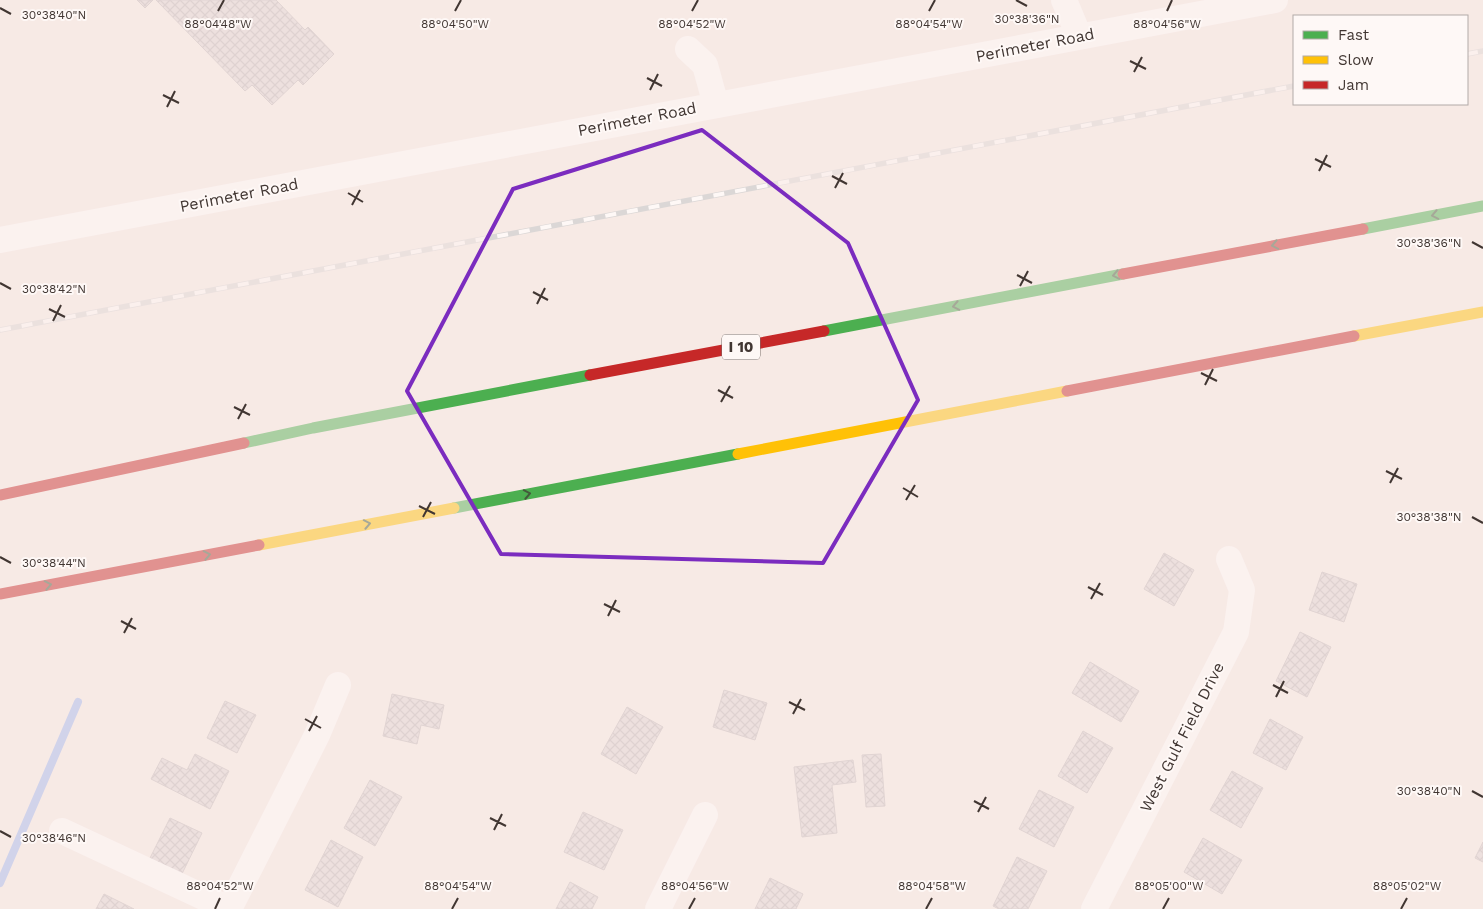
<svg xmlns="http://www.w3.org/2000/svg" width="1483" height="909" font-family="'Work Sans',sans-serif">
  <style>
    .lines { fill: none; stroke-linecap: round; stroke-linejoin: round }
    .stream { stroke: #a2b9ef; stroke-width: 8 }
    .building { fill: url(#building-cross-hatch); stroke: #c5bbbb }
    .street { stroke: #fefcfb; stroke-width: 26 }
    .fast { stroke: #4caf50; stroke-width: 11 }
    .slow { stroke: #ffc107; stroke-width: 11 }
    .jam { stroke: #c62828; stroke-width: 11 }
    .rail-casing { stroke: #dbd7d6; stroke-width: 5.5 }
    .rail { stroke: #fef8f6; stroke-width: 4; stroke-dasharray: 11; stroke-linecap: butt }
    .oneway { stroke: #445a3b }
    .marked { fill: none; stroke: #7b2cbf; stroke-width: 4; stroke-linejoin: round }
    .ticks { fill: none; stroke: #413632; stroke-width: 2 }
    .labels { text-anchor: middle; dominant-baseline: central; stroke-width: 4; stroke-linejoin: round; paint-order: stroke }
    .shield { fill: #fef8f6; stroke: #7a706d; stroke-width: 1 }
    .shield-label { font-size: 15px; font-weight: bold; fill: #413632 }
    .street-label { font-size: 16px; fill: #413632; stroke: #fef8f6 }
    .ticks-label { font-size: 12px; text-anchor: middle; fill: #413632; stroke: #fef8f6; stroke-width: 4; stroke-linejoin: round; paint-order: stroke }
  </style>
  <defs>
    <pattern id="building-cross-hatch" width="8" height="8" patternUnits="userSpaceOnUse" patternTransform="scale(1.25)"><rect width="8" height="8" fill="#e0d5d6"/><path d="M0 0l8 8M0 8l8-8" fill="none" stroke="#c1b7b8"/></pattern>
  </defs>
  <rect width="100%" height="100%" fill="#f7eae5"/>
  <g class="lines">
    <path class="stream" d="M0 883 78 702"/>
  </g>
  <g class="building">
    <path d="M137 0H153L145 8Z"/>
    <path d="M156 0H276L305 30 308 27 334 54 303 85 298 80 272 105 252 85 245 91Z"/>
    <path d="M1164 553 1194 570 1174 606 1144 589Z"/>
    <path d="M1322 572 1357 584 1344 622 1309 610Z"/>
    <path d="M1300 632 1331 647 1307 697 1276 681Z"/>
    <path d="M1090 662 1139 691 1121 722 1072 693Z"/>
    <path d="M724 690 767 703 755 740 713 727Z"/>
    <path d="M392 694 444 705 439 729 421 725 417 744 383 736Z"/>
    <path d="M225 701 256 715 237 753 207 738Z"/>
    <path d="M627 707 663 727 636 774 601 754Z"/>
    <path d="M1270 719 1303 737 1286 770 1253 753Z"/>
    <path d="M1083 731 1113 748 1087 793 1058 776Z"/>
    <path d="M195 754 229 771 210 809 151 779 162 758 187 770Z"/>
    <path d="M881 754 885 806 866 807 862 755Z"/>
    <path d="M853 760 856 782 832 785 837 833 802 837 794 767Z"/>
    <path d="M1232 771 1263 788 1241 828 1210 810Z"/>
    <path d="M370 780 402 797 375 846 344 828Z"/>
    <path d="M1039 790 1074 807 1054 847 1019 829Z"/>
    <path d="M583 812 623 830 604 870 564 852Z"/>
    <path d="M170 818 202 833 177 884 145 868Z"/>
    <path d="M1203 838 1242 860 1222 894 1184 872Z"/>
    <path d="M331 840 363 857 338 907 305 890Z"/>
    <path d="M1483 842V862L1475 858Z"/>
    <path d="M1017 857 1047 871 1028 909H999L993 906Z"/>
    <path d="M770 878 803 894 796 909H755Z"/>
    <path d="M570 882 598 897 592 909H556Z"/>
    <path d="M104 894 134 909H96Z"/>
  </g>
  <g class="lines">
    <g class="street">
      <path d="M1064 0 1079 36"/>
      <path d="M688 49 705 65 716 105"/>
      <path d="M0 240 1275 0"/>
      <path d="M62 831 229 909 317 735 338 685"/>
      <path d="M658 909 705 815"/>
      <path d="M1094 909 1236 632 1242 590 1229 559"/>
    </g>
    <g class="fast">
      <path d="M1363 229 1483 206"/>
      <path d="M824 331 1123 274"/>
      <path d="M244 443 313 428 590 375"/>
      <path d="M454 508 738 454"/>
    </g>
    <g class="slow">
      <path d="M1354 336 1483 312"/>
      <path d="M738 454 1067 391"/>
      <path d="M259 545 454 508"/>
    </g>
    <g class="jam">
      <path d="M1123 274 1363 229"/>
      <path d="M590 375 824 331"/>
      <path d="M1067 391 1354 336"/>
      <path d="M0 495 244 443"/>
      <path d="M0 594 259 545"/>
    </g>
    <g class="rail-casing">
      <g id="rail">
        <path d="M1467 54 1483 51"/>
        <path d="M0 330 1294 86"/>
      </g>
    </g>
    <use href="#rail" class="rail"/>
  </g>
  <defs><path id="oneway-chevron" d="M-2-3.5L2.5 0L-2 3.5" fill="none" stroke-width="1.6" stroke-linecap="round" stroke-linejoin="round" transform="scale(1.25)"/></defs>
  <g class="oneway">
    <use href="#oneway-chevron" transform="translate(1435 215) rotate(169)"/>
    <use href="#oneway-chevron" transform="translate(1275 245) rotate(169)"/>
    <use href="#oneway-chevron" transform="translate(1116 275) rotate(169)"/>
    <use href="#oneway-chevron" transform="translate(956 306) rotate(169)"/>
    <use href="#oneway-chevron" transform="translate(527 494) rotate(-11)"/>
    <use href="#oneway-chevron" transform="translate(367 524) rotate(-11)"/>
    <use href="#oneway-chevron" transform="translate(207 555) rotate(-11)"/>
    <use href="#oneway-chevron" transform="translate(48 585) rotate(-11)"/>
  </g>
  <path d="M0 0H1483V909H0ZM702 130 848 243 918 400 823 563 501 554 407 391 513 189Z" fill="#f7eae5" fill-opacity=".55" fill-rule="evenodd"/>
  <path class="marked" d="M702 130 848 243 918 400 823 563 501 554 407 391 513 189Z"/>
  <path class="ticks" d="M1016 0 1027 6M0 8 11 14M218 11 224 0M455 11 461 0M692 11 698 0M929 11 935 0M1167 11 1172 0M1130 61 1146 69M1134 72 1142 57M647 78 662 86M650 90 658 74M163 95 179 103M167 107 175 91M1315 159 1331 167M1319 171 1327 155M832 176 847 184M835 188 843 173M348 193 363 202M352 205 360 190M1472 242 1483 248M1017 275 1032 283M0 283 11 289M1020 286 1028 271M533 292 548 300M537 304 545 288M49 309 65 317M53 321 61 305M1201 373 1217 381M1205 385 1213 369M718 390 733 398M721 402 730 386M234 407 250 415M238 419 246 404M1386 471 1402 479M1390 483 1398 468M903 488 918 497M906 500 915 485M419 506 435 514M423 517 431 502M1472 517 1483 523M0 557 11 563M1088 587 1103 595M1091 599 1100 583M604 604 620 612M608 616 616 600M121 621 136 629M124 633 132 618M1273 685 1288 693M1276 697 1284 681M789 702 805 710M793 714 801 699M305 719 321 728M309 731 317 716M1472 791 1483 797M974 801 989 809M978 812 986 797M490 818 506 826M494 830 502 814M0 831 11 837M215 909 220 898M452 909 458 898M689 909 695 898M926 909 932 898M1163 909 1169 898M1401 909 1407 898"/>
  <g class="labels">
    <rect class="shield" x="722" y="334.5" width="38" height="25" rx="4"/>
    <g class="shield-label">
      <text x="741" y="347">I 10</text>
    </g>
    <g class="street-label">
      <text transform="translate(1035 45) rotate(-11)">Perimeter Road</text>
      <text transform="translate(637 119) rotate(-11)">Perimeter Road</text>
      <text transform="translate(239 195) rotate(-11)">Perimeter Road</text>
      <text transform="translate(1182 737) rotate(-63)">West Gulf Field Drive</text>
    </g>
  </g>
  <g class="ticks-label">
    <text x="54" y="19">30°38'40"N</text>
    <text x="1027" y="23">30°38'36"N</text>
    <text x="218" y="28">88°04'48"W</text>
    <text x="455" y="28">88°04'50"W</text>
    <text x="692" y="28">88°04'52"W</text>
    <text x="929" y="28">88°04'54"W</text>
    <text x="1167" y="28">88°04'56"W</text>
    <text x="1429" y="247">30°38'36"N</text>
    <text x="54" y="293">30°38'42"N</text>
    <text x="1429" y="521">30°38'38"N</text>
    <text x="54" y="567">30°38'44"N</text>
    <text x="1429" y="795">30°38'40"N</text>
    <text x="54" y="842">30°38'46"N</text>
    <text x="220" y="890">88°04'52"W</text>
    <text x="458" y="890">88°04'54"W</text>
    <text x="695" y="890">88°04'56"W</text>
    <text x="932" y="890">88°04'58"W</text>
    <text x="1169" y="890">88°05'00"W</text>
    <text x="1407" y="890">88°05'02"W</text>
  </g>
  <rect x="1293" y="15" width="175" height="90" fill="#fef8f6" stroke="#b2aaa8"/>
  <rect x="1303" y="31" width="25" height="8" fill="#4caf50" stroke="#b2aaa8"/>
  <text x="1338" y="40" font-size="15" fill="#413632">Fast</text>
  <rect x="1303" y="56" width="25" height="8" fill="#ffc107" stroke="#b2aaa8"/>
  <text x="1338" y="65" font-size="15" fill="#413632">Slow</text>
  <rect x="1303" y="81" width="25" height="8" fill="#c62828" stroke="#b2aaa8"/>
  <text x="1338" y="90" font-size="15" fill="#413632">Jam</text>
</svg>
